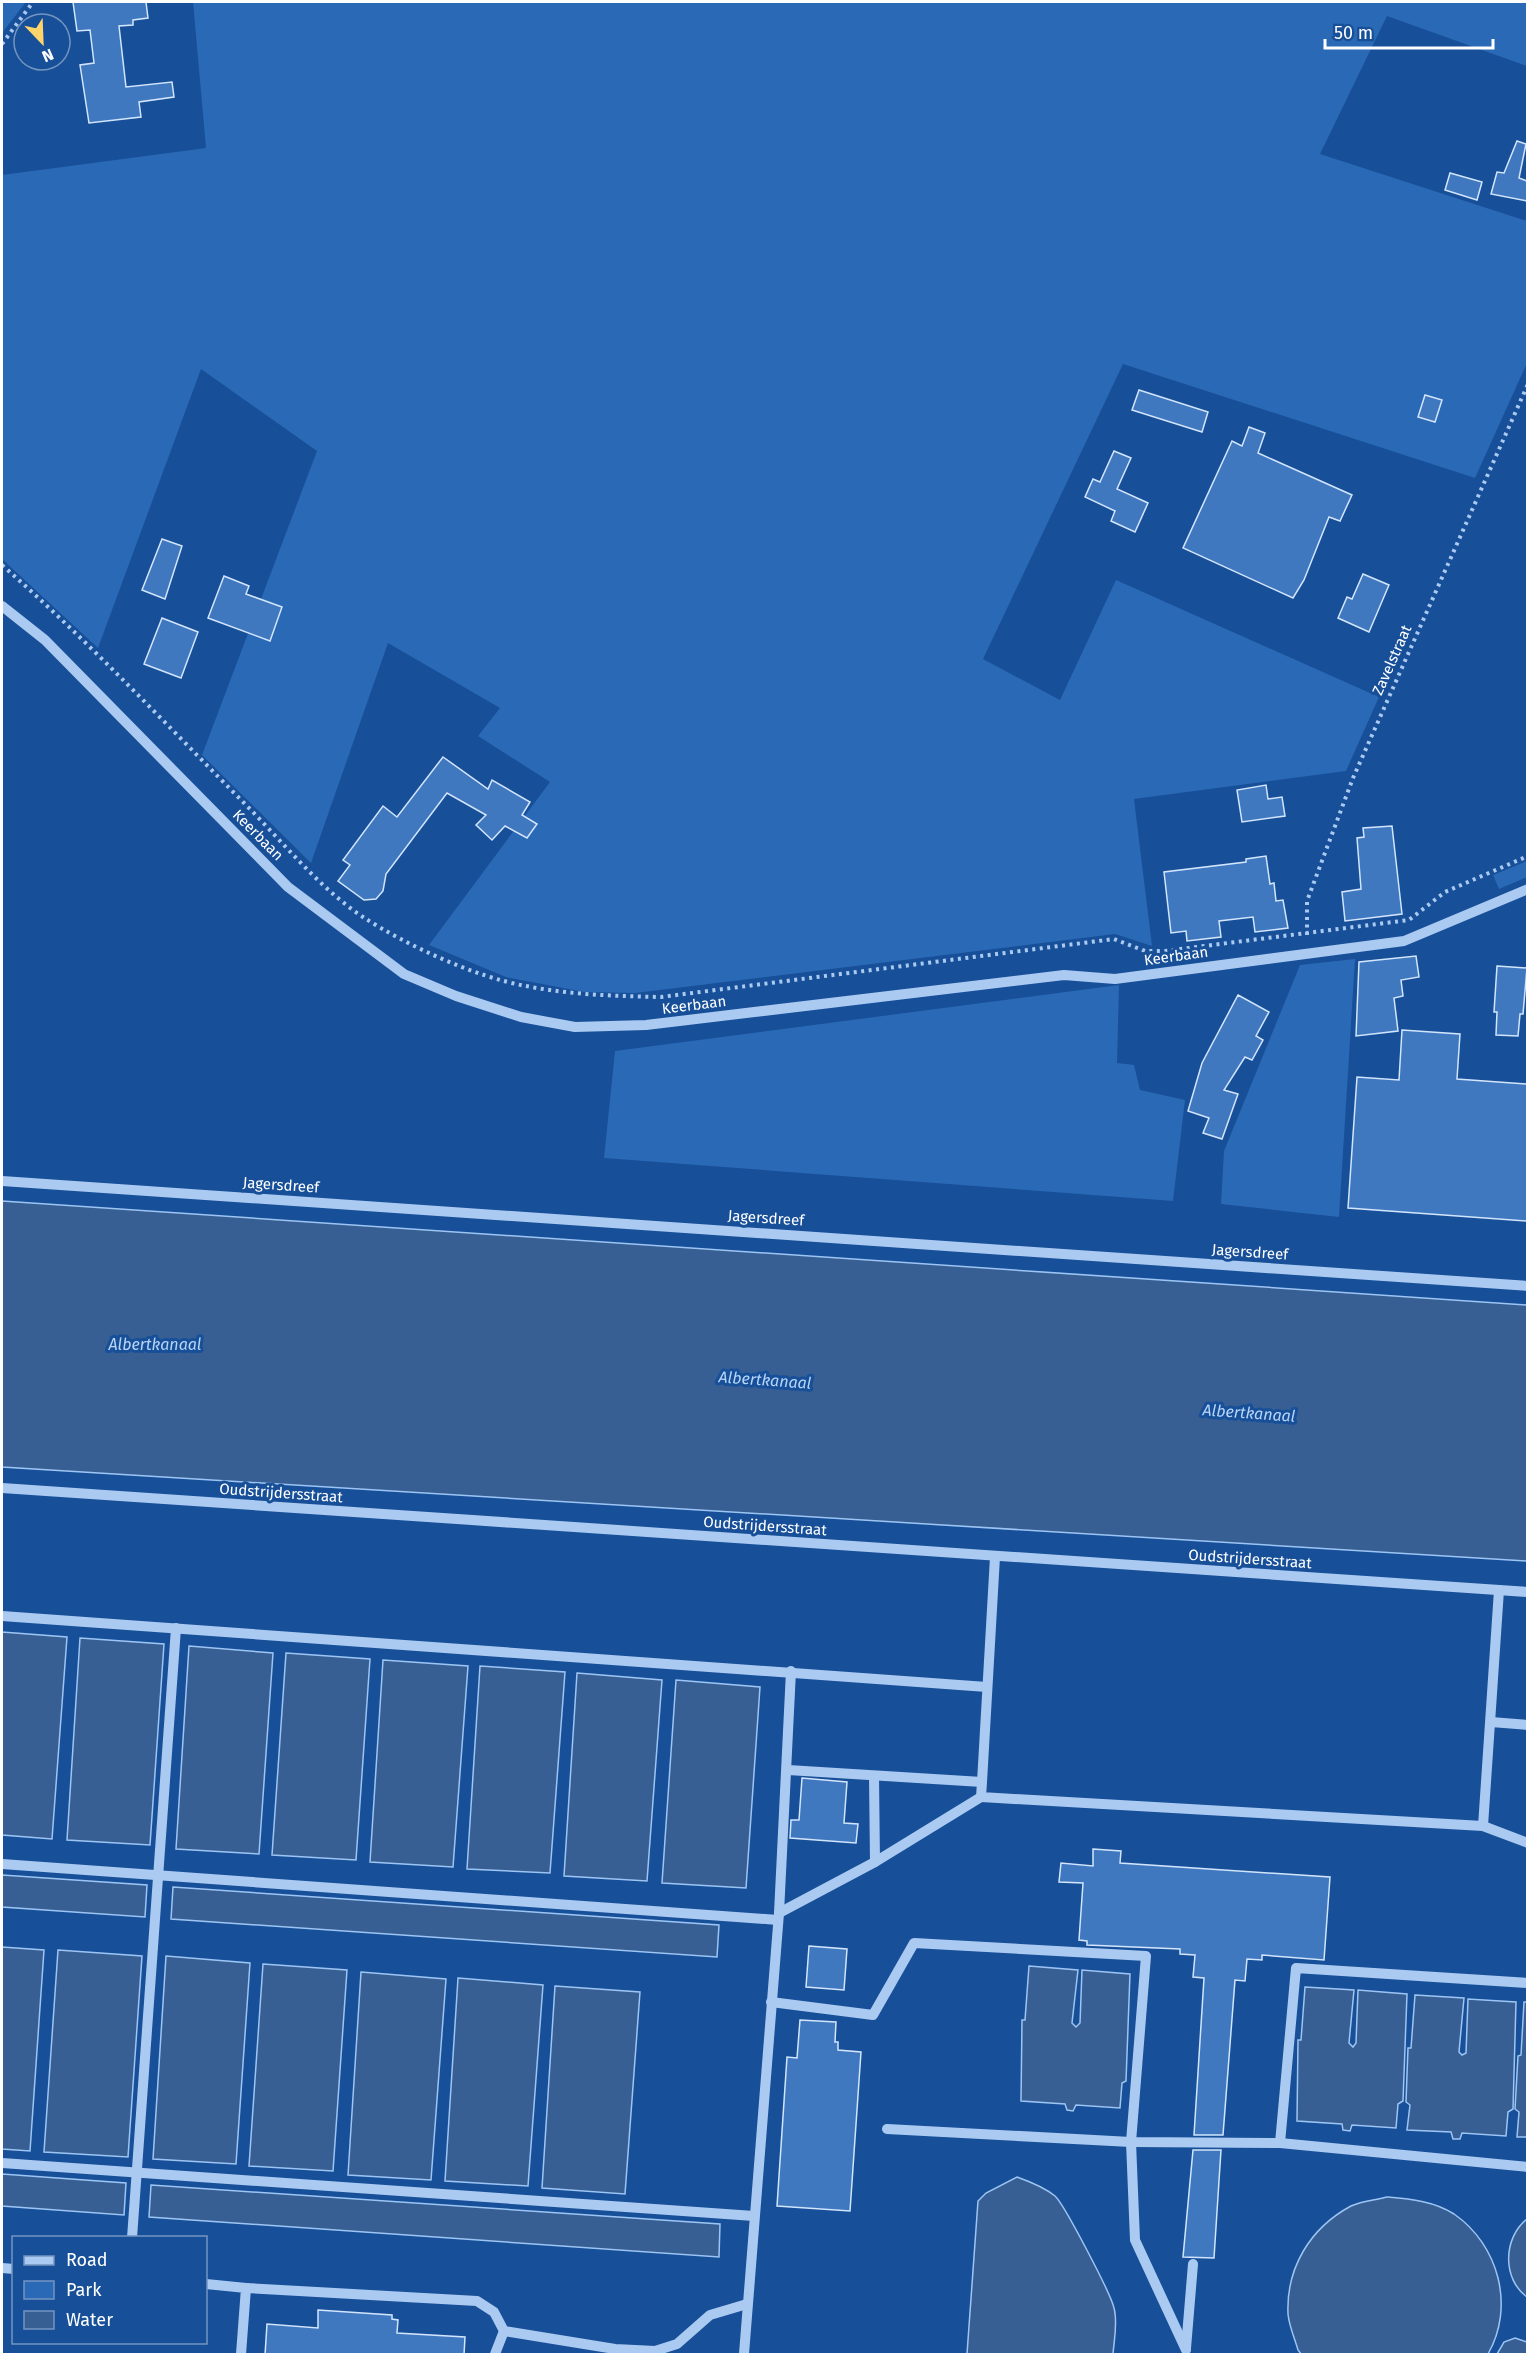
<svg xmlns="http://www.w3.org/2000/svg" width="1529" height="2356" font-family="'Fira Sans',sans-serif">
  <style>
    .green { fill: #2a69b6 }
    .water { fill: #375f94; stroke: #9dc5f4; stroke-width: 1.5 }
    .building { fill: #4078c0; stroke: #d2e5fc; stroke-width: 1.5 }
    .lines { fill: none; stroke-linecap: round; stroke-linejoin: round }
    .path { stroke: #abcaf2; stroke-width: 4; stroke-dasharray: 3 4.5; stroke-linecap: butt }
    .minor { stroke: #abcaf2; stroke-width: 10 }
    .labels { text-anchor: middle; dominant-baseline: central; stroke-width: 6; stroke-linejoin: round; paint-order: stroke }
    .street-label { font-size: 15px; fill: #fff; stroke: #174f98 }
    .water-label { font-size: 16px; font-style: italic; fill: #b7d5f8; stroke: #174f98 }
  </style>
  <rect width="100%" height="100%" fill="#174f98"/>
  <g class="green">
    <path d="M2 2H26L2 33Z"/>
    <path d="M193 2H1527V66L1387 16 1320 154 1527 221V363L1475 478 1123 364 983 659 1060 700 1116 580 1379 697 1346 771 1134 799 1152 946 1115 934 635 993 584 992 506 977 429 945 550 782 478 736 500 708 388 643 311 863 202 755 317 451 201 369 98 648 2 559V175L206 148Z"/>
    <path d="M1527 861V877L1499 889 1493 875Z"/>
    <path d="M1355 959 1339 1217 1221 1204 1224 1151 1300 965Z"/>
    <path d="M1119 985 1117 1063 1134 1065 1140 1090 1185 1100 1173 1201 604 1158 615 1051Z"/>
  </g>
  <g class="water">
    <path d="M2 1201 1527 1305V1561L2 1467Z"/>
    <path d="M2 1632 67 1637 52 1839 2 1835Z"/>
    <path d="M80 1638 164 1644 150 1845 67 1840Z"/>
    <path d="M189 1646 273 1653 259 1854 176 1849Z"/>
    <path d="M286 1653 370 1659 356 1860 272 1855Z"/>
    <path d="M383 1660 468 1666 453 1867 370 1862Z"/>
    <path d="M480 1666 565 1672 550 1873 467 1869Z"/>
    <path d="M577 1673 662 1680 647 1881 564 1876Z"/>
    <path d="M676 1680 760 1687 746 1888 662 1883Z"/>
    <path d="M2 1875 147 1885 145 1917 2 1907Z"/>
    <path d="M173 1887 719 1925 717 1957 171 1919Z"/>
    <path d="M2 1947 44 1950 30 2151 2 2149Z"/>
    <path d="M58 1950 142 1956 128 2157 44 2152Z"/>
    <path d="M166 1956 250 1963 236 2164 153 2159Z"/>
    <path d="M263 1964 347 1970 333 2171 249 2166Z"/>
    <path d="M1029 1966 1078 1970 1072 2023 1076 2027 1080 2023 1082 1970 1130 1974 1126 2081 1122 2083 1120 2108 1076 2105 1073 2111 1067 2110 1065 2104 1021 2101 1022 2020H1025Z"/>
    <path d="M361 1972 446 1979 431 2180 348 2175Z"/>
    <path d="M458 1978 543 1985 528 2186 445 2181Z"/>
    <path d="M555 1986 640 1992 625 2194 542 2188Z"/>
    <path d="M1305 1987 1354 1990 1349 2043 1353 2047 1356 2043 1358 1990 1407 1994 1403 2101 1398 2104 1396 2128 1352 2125 1350 2131 1343 2130 1342 2124 1297 2121 1298 2040H1301Z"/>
    <path d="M1415 1995 1464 1998 1459 2052 1462 2055 1466 2053 1468 1999 1516 2002 1513 2109 1508 2112 1506 2136 1462 2133 1460 2139H1453L1451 2132 1407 2130 1410 2105 1406 2102 1408 2048H1411Z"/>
    <path d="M1524 2002H1528L1527 2137H1517L1519 2112 1515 2109 1518 2056 1521 2055Z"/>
    <path d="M2 2174 126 2183 124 2215 2 2206Z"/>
    <path d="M1017 2177C1031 2182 1044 2187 1055 2196 1064 2204 1111 2294 1114 2308 1118 2323 1114 2340 1113 2354H967L978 2201 986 2193Z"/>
    <path d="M151 2185 720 2224 719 2257 149 2217Z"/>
    <path d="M1387 2197C1410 2199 1434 2201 1454 2214 1499 2245 1515 2307 1488 2354H1301L1298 2350C1295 2339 1289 2326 1288 2314 1286 2268 1310 2228 1351 2206 1362 2201 1376 2200 1387 2197Z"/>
    <path d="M1527 2219V2297C1502 2279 1503 2238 1527 2219Z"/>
    <path d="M1515 2338 1527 2342V2354H1497L1504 2342Z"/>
  </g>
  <g class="building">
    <path d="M73 2H146L148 18 133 20V25L119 26 126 87 172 82 174 97 139 102 141 117 89 123 80 65 94 63 90 30 77 31Z"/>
    <path d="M1517 141 1526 144 1519 178 1527 181V201L1491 194 1497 172 1504 173Z"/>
    <path d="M1450 173 1482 182 1477 200 1445 190Z"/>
    <path d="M1139 390 1208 412 1202 432 1132 410Z"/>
    <path d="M1425 395 1442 400 1435 422 1418 417Z"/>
    <path d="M1249 427 1265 433 1258 453 1352 495 1340 521 1329 517 1304 580 1293 598 1183 548 1232 441 1242 446Z"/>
    <path d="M1114 451 1131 458 1117 489 1148 503 1135 532 1111 521 1115 511 1085 497 1093 479 1100 482Z"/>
    <path d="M162 539 182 546 165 599 142 590Z"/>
    <path d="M1363 574 1389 585 1369 632 1338 618 1347 597 1352 599Z"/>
    <path d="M224 576 249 586 246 594 282 607 270 641 208 618Z"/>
    <path d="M162 618 198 632 181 678 144 664Z"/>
    <path d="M443 757 488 789 492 780 530 802 522 815 537 824 527 838 505 826 492 840 476 825 486 815 447 793 386 874 383 891 376 899 364 900 338 881 350 865 343 860 383 806 397 817Z"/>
    <path d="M1266 785 1268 799 1282 797 1285 816 1242 822 1237 790Z"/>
    <path d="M1392 826 1402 914 1345 921 1342 892 1361 889 1357 838 1364 837 1363 828Z"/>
    <path d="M1266 856 1270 884 1274 883 1276 901 1283 900 1288 928 1255 932 1253 917 1219 921 1221 937 1187 941 1186 931 1171 933 1164 872 1246 862V859Z"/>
    <path d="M1416 956 1419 977 1401 980 1403 996 1394 998 1398 1031 1356 1036 1359 962Z"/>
    <path d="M1497 966 1527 968 1523 1014H1520L1518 1036 1496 1035 1497 1012H1494Z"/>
    <path d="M1238 995 1269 1012 1256 1036 1263 1040 1252 1060 1245 1057 1224 1090 1238 1094 1222 1139 1203 1133 1209 1118 1188 1111 1202 1063Z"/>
    <path d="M1402 1030 1460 1034 1457 1079 1527 1084V1221L1348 1208 1357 1077 1399 1080Z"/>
    <path d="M802 1778 847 1782 844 1823 858 1824 856 1843 790 1838 791 1820H799Z"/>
    <path d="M1093 1849 1121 1851 1120 1863 1330 1877 1324 1960 1262 1955V1960L1247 1959 1245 1981 1235 1980 1223 2135H1194L1204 1978 1193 1977 1195 1955 1180 1954V1949L1087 1945V1941L1079 1940 1083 1883 1059 1882 1061 1863 1093 1866Z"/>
    <path d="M809 1946 847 1949 844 1990 806 1987Z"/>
    <path d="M800 2020 836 2022 835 2042H838V2050L861 2052 850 2211 777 2206 787 2057 797 2058Z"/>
    <path d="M1193 2150H1221L1214 2258 1183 2257Z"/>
    <path d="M318 2310 392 2315V2319L398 2320 397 2333 465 2337 464 2355H265L267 2324 318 2328Z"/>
  </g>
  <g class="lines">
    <g class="path">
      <path d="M2 44 33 2"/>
      <path d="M2 565C87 640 165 723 245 804 283 842 318 887 363 917 406 945 475 977 526 986 571 995 616 996 661 997L1114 939 1145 951H1165L1409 920 1445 892 1528 856"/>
      <path d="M1307 935V901L1353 778 1528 384"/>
    </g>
    <g class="minor">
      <path d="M2 606 45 640 288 887 404 974 456 996 521 1017 575 1027 646 1025 1064 975 1115 979 1404 941 1528 889"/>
      <path d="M2 1181 1528 1286"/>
      <path d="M2 1488 1528 1592"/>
      <path d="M2 1616 987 1687"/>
      <path d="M1491 1722 1528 1725"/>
      <path d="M788 1770 982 1782 981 1797 1483 1826 1528 1843"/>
      <path d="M874 1776 875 1862"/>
      <path d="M982 1782 995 1557"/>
      <path d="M1483 1826 1499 1590"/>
      <path d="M2 1864 778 1920"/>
      <path d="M779 1913 875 1862 981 1797"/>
      <path d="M771 2002 873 2015 914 1943 1146 1956 1131 2142 1135 2240 1186 2350"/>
      <path d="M887 2129 1131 2142 1280 2143 1528 2167"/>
      <path d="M1280 2143 1296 1968 1528 1983"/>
      <path d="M2 2163 754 2216"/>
      <path d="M132 2238 176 1628"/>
      <path d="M2 2268 14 2269"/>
      <path d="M206 2284 246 2288 241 2354"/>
      <path d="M246 2288 477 2301 494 2312 504 2331 615 2349 655 2351 677 2344 710 2315 747 2304"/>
      <path d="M1186 2348 1193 2264"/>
      <path d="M495 2354 504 2331"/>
      <path d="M744 2354 779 1913 791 1671"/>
    </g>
  </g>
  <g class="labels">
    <g class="street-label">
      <text transform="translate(1392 660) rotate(-66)">Zavelstraat</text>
      <text transform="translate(258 835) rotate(45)">Keerbaan</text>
      <text transform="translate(1176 956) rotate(-8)">Keerbaan</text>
      <text transform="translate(694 1005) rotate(-7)">Keerbaan</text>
      <text transform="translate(281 1185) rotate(4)">Jagersdreef</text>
      <text transform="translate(766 1218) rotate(4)">Jagersdreef</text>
      <text transform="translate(1250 1252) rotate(4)">Jagersdreef</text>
      <text transform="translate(281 1493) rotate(4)">Oudstrijdersstraat</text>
      <text transform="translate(765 1526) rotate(4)">Oudstrijdersstraat</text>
      <text transform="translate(1250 1559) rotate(4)">Oudstrijdersstraat</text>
    </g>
    <g class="water-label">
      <text x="155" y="1344">Albertkanaal</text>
      <text transform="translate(765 1380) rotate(4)">Albertkanaal</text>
      <text transform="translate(1249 1413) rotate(4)">Albertkanaal</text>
    </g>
  </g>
  <rect width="1529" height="2356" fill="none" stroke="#ffffff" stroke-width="6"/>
  <rect x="12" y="2236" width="195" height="108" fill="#174f98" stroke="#7495c1" stroke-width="1.5"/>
  <rect x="24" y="2256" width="30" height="9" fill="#abcaf2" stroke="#7495c1" stroke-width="1.5"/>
  <text x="66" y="2266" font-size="18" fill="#ffffff">Road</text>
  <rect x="24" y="2281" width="30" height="18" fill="#2a69b6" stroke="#7495c1" stroke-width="1.5"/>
  <text x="66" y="2296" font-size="18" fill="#ffffff">Park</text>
  <rect x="24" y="2311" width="30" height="18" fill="#375f94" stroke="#7495c1" stroke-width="1.5"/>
  <text x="66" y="2326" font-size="18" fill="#ffffff">Water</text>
  <g transform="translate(42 42) rotate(157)"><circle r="28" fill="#174f98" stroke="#7495c1" stroke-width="1.5"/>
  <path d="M0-4.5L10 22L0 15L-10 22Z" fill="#ffd56b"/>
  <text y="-9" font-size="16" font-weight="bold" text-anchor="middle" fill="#ffffff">N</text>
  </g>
  <path d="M1325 39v9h168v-9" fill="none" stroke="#ffffff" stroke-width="3"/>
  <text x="1334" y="39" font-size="18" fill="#ffffff" stroke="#174f98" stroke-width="4.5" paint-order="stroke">50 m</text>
</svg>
